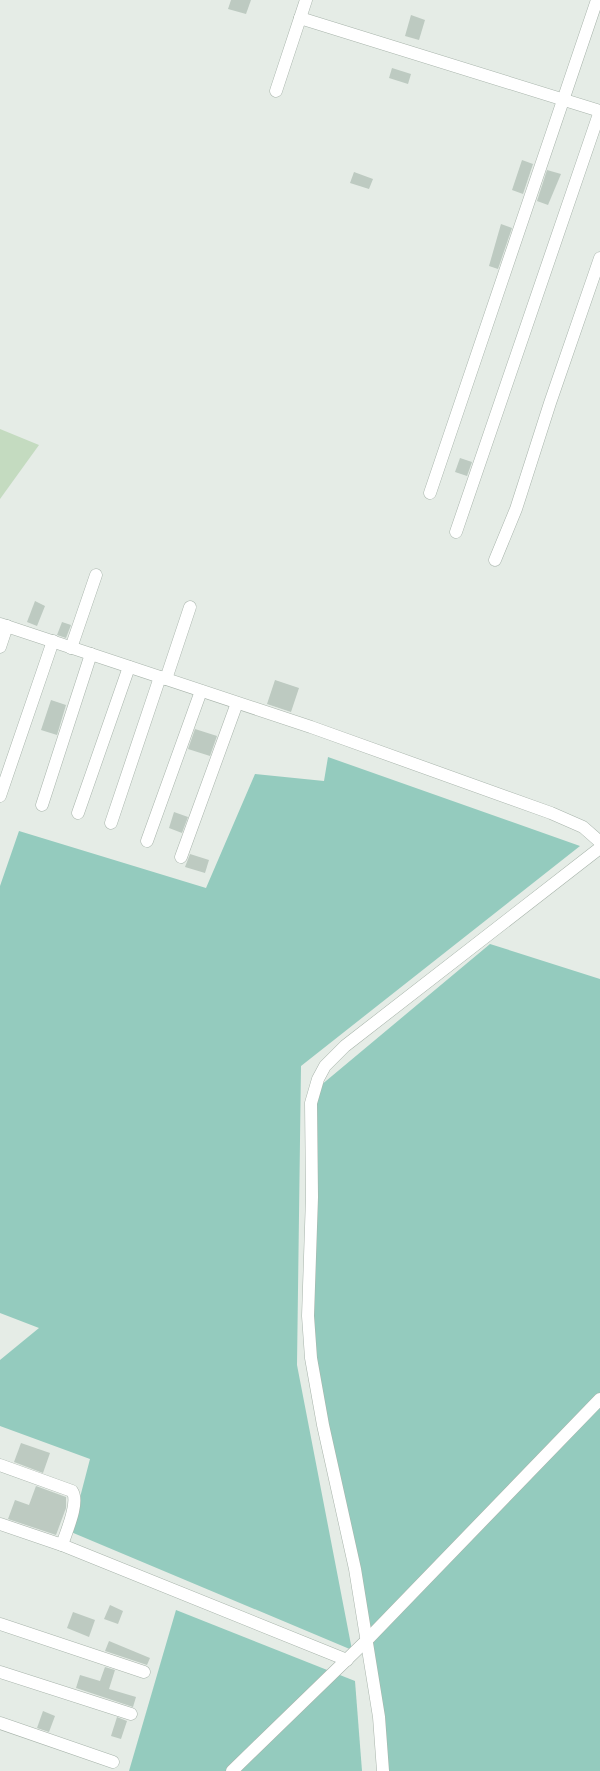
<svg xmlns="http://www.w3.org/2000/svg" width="600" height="1771" font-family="'Nunito Sans',sans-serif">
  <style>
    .green { fill: #c4dbc0 }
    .water { fill: #94cbbe }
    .building { fill: #bdcac1 }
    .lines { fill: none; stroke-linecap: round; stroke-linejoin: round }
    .minor-casing { stroke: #a8b4ab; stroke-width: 13 }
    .minor { stroke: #fff; stroke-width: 12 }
  </style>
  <rect width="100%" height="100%" fill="#e5ece6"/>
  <path class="green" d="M0 429 39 445 0 499Z"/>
  <g class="water">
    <path d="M328 757 580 846 301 1066 297 1365 352 1650 71 1532 90 1459 0 1426V1360L39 1328 0 1313V886L19 831 206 888 255 774 324 781Z"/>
    <path d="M490 944 600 979V1771H383L381 1747 311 1358 314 1091Z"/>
    <path d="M176 1610 355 1681 362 1771H129Z"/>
  </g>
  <g class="building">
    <path d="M231 0H251L246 14 228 9Z"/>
    <path d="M411 15 425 20 419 40 405 36Z"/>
    <path d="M392 68 411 74 408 84 389 78Z"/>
    <path d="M522 160 533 164 523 194 512 190Z"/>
    <path d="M547 170 561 174 548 205 537 201Z"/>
    <path d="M354 172 373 179 369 189 350 183Z"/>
    <path d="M501 224 512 228 498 269 489 266Z"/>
    <path d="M460 458 472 462 467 476 455 472Z"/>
    <path d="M35 601 45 606 37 626 27 622Z"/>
    <path d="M62 622 71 625 66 638 57 635Z"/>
    <path d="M275 680 299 688 291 712 267 704Z"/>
    <path d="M51 700 66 705 57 735 41 730Z"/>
    <path d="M195 729 217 736 210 756 188 749Z"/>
    <path d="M174 812 188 817 182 833 169 828Z"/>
    <path d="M190 854 209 860 205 873 185 867Z"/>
    <path d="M21 1443 50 1453 43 1473 14 1462Z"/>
    <path d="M36 1486 66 1497V1508L56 1535 8 1519 15 1500 29 1505Z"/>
    <path d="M110 1605 123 1611 118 1624 104 1619Z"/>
    <path d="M73 1612 95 1620 89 1637 67 1628Z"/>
    <path d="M109 1641 150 1658 147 1665 105 1651Z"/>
    <path d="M105 1667 115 1670 109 1689 136 1697 133 1707 76 1688 80 1675 100 1681Z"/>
    <path d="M43 1711 55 1716 49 1732 37 1728Z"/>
    <path d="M117 1717 127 1721 121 1739 111 1736Z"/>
  </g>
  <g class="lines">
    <g class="minor-casing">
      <g id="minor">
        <path d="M300 18 600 111"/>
        <path d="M276 91 306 0"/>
        <path d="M430 493 597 0"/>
        <path d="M456 532 600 111"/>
        <path d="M495 560 516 509 550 403 600 258"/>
        <path d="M0 624 311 727 551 813 583 827 600 842"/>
        <path d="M0 647 7 626"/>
        <path d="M71 648 96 575"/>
        <path d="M166 679 190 607"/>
        <path d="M0 796 53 641"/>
        <path d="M42 805 91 654"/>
        <path d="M78 813 129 667"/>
        <path d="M111 823 160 677"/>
        <path d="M147 841 201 691"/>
        <path d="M181 857 237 703"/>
        <path d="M0 1465 72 1491C80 1502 66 1532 62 1545"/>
        <path d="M0 1524 62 1545 347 1660"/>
        <path d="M0 1624 144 1672"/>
        <path d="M0 1672 131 1714"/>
        <path d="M0 1723 113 1762"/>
        <path d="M232 1771 367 1640 600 1399"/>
        <path d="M383 1771 379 1717 355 1569 323 1425 311 1358 308 1316 312 1197 311 1103 318 1079 325 1066 345 1046 600 848"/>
      </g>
    </g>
    <use href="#minor" class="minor"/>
  </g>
</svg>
